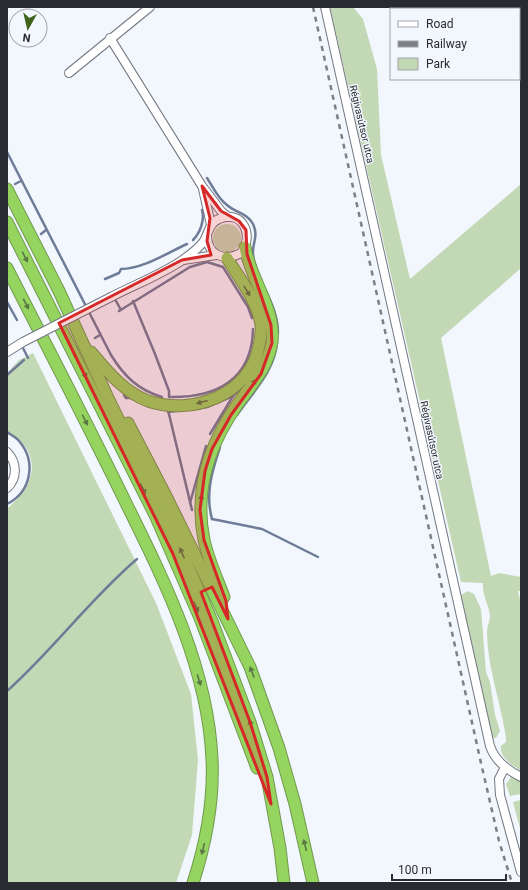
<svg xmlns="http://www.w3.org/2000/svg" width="528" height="890" font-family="Roboto,sans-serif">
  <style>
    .green { fill: #c3d8b4 }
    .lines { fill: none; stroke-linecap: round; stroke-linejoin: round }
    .stream { stroke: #6f7c98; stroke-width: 2.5 }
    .minor-casing { stroke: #727782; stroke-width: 10 }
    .highway-casing { stroke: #70994f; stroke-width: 13 }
    .minor { stroke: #fff; stroke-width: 8 }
    .highway { stroke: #96d460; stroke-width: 11 }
    .rail { stroke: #7c7f85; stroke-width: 2.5; stroke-dasharray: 5 5; stroke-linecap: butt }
    .minor-bridge-casing { stroke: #727782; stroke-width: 10; stroke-linecap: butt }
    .minor-bridge { stroke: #fff; stroke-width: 8 }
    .oneway { fill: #5a7746 }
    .marked { fill: #d62828; fill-opacity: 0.2; stroke: #d62828; stroke-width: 3; stroke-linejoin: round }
    .labels { text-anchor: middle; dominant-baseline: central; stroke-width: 3; stroke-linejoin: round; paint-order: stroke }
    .street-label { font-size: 10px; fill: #292b30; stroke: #f2f6fd }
  </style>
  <rect width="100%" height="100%" fill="#f2f6fd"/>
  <g class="green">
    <path d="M330 7H353L363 19 377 69 381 155 410 279 521 184V268L441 338 491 576 499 573 521 577V591H518L521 604V771C513 765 499 758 501 746L506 742V738C501 702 487 667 487 631 487 626 490 621 490 616 489 604 482 597 483 583L461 582Z"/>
    <circle cx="227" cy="238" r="14"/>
    <path d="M33 353 156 603 191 694 198 760 192 835 176 883H7V509C25 493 40 473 27 449 23 443 13 438 7 433V373L19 360Z"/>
    <path d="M468 591 474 594 481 609 486 672 490 682 495 715 500 731 496 738H492L461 598V595Z"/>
    <path d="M511 777 521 781V794L510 796 506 784Z"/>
    <path d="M521 800V832L513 802Z"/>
  </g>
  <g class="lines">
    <g class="stream">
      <path d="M7 152 111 355C124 376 138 390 162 397"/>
      <path d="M207 178C213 187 218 199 227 205 236 213 247 213 253 224 259 236 252 243 253 254 255 280 278 302 278 333"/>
      <path d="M15 184 21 181"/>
      <path d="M41 234 46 230"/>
      <path d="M193 240C200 233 205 220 202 210"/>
      <path d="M105 279 119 273 121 269C143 269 167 253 187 244"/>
      <path d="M116 301 121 310"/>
      <path d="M133 301 155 354 169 391V397C216 398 252 380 253 329"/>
      <path d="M7 302 17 320"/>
      <path d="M119 311 190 267 207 262 223 267 248 307 252 318"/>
      <path d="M95 338 100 335"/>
      <path d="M23 348 28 358"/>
      <path d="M7 375 24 360"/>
      <path d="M124 395 126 398H132"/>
      <path d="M168 410 192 510"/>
      <path d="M168 412 207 407 233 396"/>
      <path d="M237 415C253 392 275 371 277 342"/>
      <path d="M7 432C11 435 16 437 19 441 37 462 31 492 7 504"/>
      <path d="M210 434 233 396 248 381"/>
      <path d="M190 503 206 446"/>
      <path d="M212 519C205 494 212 471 220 447"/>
      <path d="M212 519 262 529 318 557"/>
      <path d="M7 691C53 650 90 599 137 559"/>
    </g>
    <g class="minor-casing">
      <g id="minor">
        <path d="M325 7 490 746C495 761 507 770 521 777"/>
        <path d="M110 38 202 186 221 211 228 217"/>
        <path d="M69 73 150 7"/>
        <path d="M203 189 211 225"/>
        <path d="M183 260 216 255"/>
        <path d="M111 297C132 286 165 273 184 259 191 254 199 248 204 241 209 232 209 223 219 219 242 209 255 235 241 253 224 262 207 255 207 235"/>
        <path d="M7 352 23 342"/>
        <path d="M7 452C17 462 18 478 7 488"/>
        <path d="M505 767 499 779 500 795 521 872"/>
      </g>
    </g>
    <g class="highway-casing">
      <g id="highway">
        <path d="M7 189 59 291 107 396 169 523 212 621 250 722 267 777 280 848 284 883"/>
        <path d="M7 222 155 515 200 618 257 768"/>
        <path d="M7 268C46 345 86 421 124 499 164 580 208 667 212 759 214 801 206 843 193 883"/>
        <path d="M91 352C107 371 124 392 148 401 192 416 250 395 259 346 260 340 262 332 261 325 258 301 239 278 227 258"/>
        <path d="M128 423 167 498 250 667 279 748 295 804 313 883"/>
        <path d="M224 597C217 578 208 559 204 540 194 491 209 445 237 405 251 385 268 368 272 342 276 309 250 279 245 247"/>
      </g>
    </g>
    <use href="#minor" class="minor"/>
    <use href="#highway" class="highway"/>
    <path class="rail" d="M313 7 481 763 499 841 512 883"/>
    <g class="minor-bridge-casing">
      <path id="minor-bridge" d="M23 342 111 297"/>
    </g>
    <use href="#minor-bridge" class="minor-bridge"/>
  </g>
  <defs><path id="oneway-solid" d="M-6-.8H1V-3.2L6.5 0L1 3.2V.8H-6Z"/></defs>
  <g class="oneway">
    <use href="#oneway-solid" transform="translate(25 257) rotate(63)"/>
    <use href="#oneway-solid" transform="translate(247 291) rotate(59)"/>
    <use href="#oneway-solid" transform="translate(26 304) rotate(63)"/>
    <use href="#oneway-solid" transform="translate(84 373) rotate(63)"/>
    <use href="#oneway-solid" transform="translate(253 384) rotate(-54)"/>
    <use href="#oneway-solid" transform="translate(202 402) rotate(165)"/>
    <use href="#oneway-solid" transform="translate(85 420) rotate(63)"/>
    <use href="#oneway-solid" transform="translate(143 489) rotate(64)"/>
    <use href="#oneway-solid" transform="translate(201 500) rotate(-83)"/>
    <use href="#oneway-solid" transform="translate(182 553) rotate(-114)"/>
    <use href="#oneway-solid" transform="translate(196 607) rotate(67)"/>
    <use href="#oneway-solid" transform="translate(252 672) rotate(-111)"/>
    <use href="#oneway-solid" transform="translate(199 680) rotate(73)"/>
    <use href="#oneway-solid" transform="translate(251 725) rotate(-108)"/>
    <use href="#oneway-solid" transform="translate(305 845) rotate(-103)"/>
    <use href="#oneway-solid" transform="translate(203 849) rotate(104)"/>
  </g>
  <path class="marked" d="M202 186 221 211 239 221 246 230 247 254 271 325 272 343 261 374 231 415 212 449 205 471 200 510 204 540 226 601 228 619 212 587 201 592 250 722 267 777 271 804 173 554 59 323 182 260 211 255 207 241 210 218Z"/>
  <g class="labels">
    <g class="street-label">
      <text transform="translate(362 124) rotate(77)">Régivasútsor utca</text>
      <text transform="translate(432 440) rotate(78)">Régivasútsor utca</text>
    </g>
  </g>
  <rect width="528" height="890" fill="none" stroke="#292b30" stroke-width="16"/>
  <rect x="390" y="8" width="130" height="72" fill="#f2f6fd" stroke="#a2a5ab"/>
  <rect x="398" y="21" width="20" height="6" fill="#ffffff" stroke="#a2a5ab"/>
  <text x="426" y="28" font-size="12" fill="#292b30">Road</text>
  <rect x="398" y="41" width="20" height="6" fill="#7c7f85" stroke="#a2a5ab"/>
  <text x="426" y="48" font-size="12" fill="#292b30">Railway</text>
  <rect x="398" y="58" width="20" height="12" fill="#c3d8b4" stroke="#a2a5ab"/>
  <text x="426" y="68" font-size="12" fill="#292b30">Park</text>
  <g transform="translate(28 28) rotate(188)"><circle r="19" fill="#f2f6fd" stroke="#a2a5ab"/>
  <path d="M0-3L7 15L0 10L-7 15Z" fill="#3f631c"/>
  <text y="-6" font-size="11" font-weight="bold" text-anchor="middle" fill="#292b30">N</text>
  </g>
  <path d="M392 874v6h114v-6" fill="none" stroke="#292b30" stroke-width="2"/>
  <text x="398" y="874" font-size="12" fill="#292b30" stroke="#f2f6fd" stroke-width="3" paint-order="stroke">100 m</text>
</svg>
